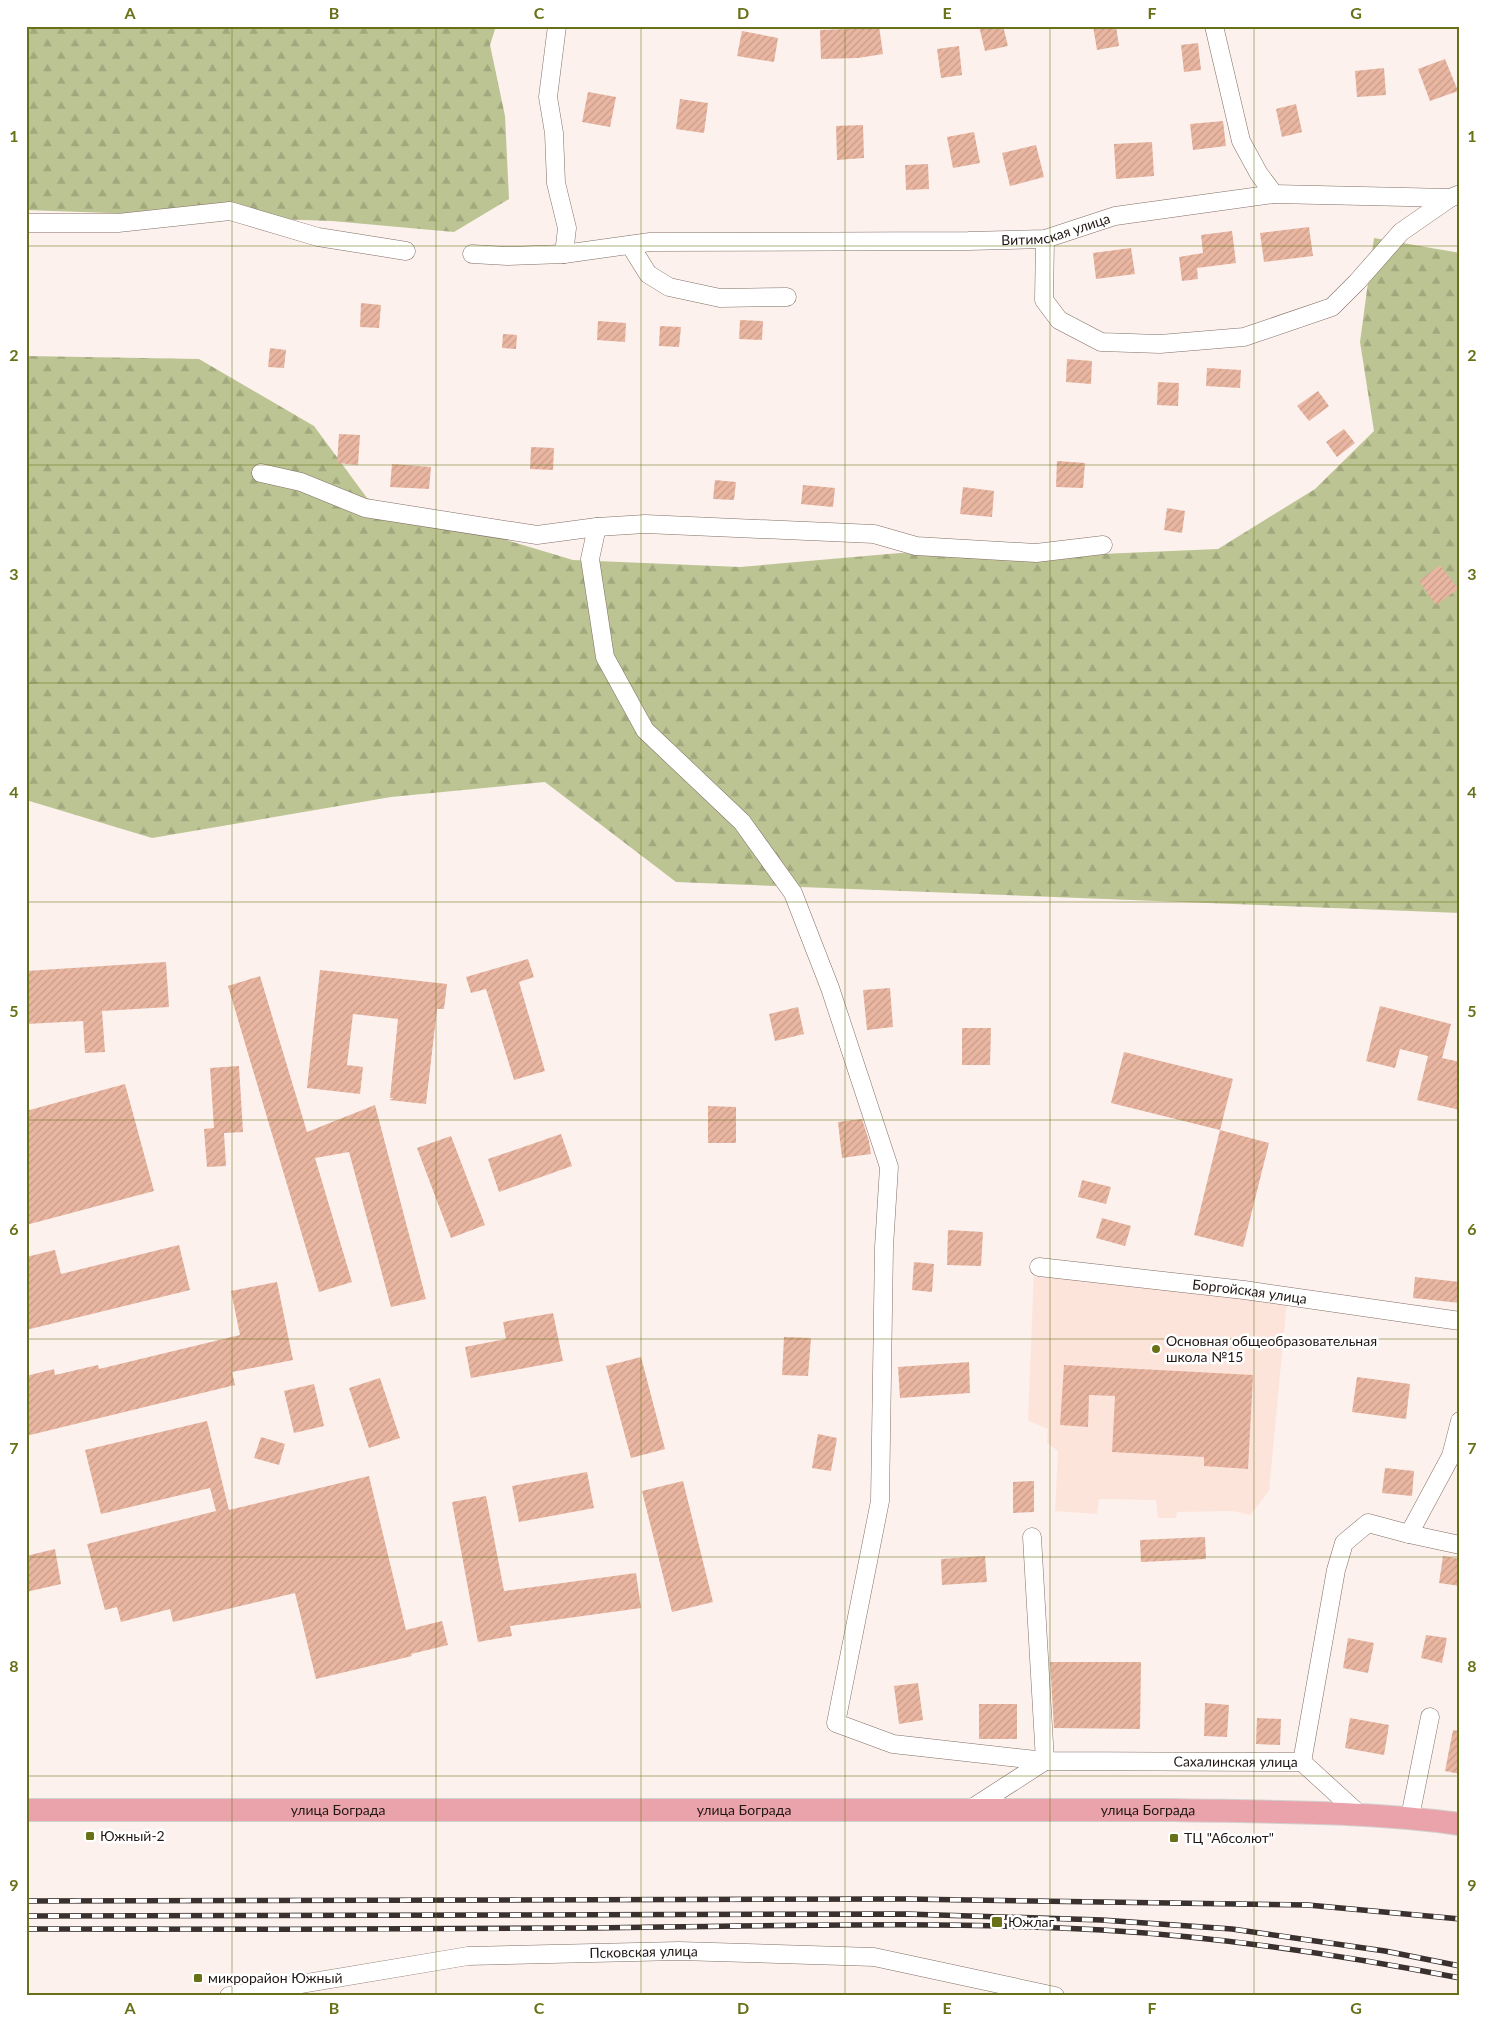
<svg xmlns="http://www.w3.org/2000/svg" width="1486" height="2022" font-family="Lato,sans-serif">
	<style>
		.education { fill: #fde4db }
		.forest { fill: url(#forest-firs) }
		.building { fill: url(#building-hatch) }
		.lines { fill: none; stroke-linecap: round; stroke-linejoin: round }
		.minor-casing { stroke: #836e65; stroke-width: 19 }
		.major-casing { stroke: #d3d1d0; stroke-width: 24 }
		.minor { stroke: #fff; stroke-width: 18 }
		.major { stroke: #eaa3aa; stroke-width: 22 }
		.rail-casing { stroke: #3a312e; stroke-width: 5.5 }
		.rail { stroke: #fff; stroke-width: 4; stroke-dasharray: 11; stroke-linecap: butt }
		.grid { fill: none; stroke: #697118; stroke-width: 1; stroke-opacity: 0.55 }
		.poi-dot { fill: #697118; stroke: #fff; stroke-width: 2 }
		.labels { text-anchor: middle; stroke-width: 5; stroke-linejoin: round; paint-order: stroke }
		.street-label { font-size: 14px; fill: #211815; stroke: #fff }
		.poi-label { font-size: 14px; fill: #211815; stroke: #fff; text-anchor: start }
		.neatline { fill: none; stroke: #697118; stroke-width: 2 }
		.grid-label { font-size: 16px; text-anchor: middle; font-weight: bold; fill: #697118 }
	</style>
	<defs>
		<pattern id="forest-firs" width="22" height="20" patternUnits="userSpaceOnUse" patternTransform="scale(1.25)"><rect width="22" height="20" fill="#bcc493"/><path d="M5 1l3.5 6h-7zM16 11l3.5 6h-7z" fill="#a1a87e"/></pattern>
		<pattern id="building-hatch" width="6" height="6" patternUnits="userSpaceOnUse" patternTransform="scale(1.25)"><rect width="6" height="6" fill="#e9b6a1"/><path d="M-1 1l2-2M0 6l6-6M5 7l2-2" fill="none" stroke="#c89c8a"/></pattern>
	</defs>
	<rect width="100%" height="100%" fill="#fcf1ed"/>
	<path class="education" d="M1034,1269L1287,1301L1269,1491L1250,1515L1233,1511L1177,1512L1176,1518H1158L1156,1500L1099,1499L1097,1514L1055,1511L1058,1451L1047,1443L1048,1429L1028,1421Z"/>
	<path class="forest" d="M26,26H496L490,45L505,116L509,199L454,232L332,221L26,210Z
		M1374,238L1460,253V913L676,882L545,782L391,797L152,838L26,800V356L199,359L314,426L367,498L573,560L740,567L900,553L1031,557L1218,549L1315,489L1374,431L1360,342Z"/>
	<path class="building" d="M848,26H879L883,54L858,58L821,59L820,30L848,29Z
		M979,26H1003L1008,46L985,51Z
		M1093,26H1116L1119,46L1097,50Z
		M742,31L778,38L774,62L737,56Z
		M1198,43L1201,70L1184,72L1181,45Z
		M959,46L962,75L941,78L937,49Z
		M1445,59L1458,91L1430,101L1418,69Z
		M1384,68L1386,95L1357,97L1355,71Z
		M588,92L616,97L610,127L582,122Z
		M680,99L708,103L704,133L676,129Z
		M1296,104L1302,132L1282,137L1276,109Z
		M1223,121L1226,146L1193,150L1190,124Z
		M863,125L864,158L837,160L836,126Z
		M974,132L980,163L953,168L947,137Z
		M1152,142L1154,176L1116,179L1114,144Z
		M1036,145L1044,177L1010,186L1002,153Z
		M928,164L929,189L906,190L905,165Z
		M1309,227L1313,256L1264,262L1260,233Z
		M1232,231L1236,263L1197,268L1198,279L1182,281L1179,257L1203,253L1201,235Z
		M1131,248L1135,274L1096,279L1093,253Z
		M361,303L381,305L379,328L360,327Z
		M740,320L763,321L762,340L739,339Z
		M598,321L626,323L625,342L597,340Z
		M660,326L681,327L679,347L659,346Z
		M503,334L517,335L516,349L502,348Z
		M270,348L286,350L284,368L268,367Z
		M1067,359L1092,361L1091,384L1066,382Z
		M1207,368L1241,370L1240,388L1206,386Z
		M1158,382L1179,383L1178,406L1157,405Z
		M1318,391L1329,406L1309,421L1297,406Z
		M1344,429L1355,443L1337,457L1326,442Z
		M339,434L360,435L358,465L337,463Z
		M531,447L554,448L553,470L530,469Z
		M1057,461L1085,463L1083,488L1056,487Z
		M392,464L431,467L429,489L390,487Z
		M715,480L736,482L734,500L713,499Z
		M803,485L835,488L833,507L801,504Z
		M963,487L994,491L992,517L960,514Z
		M1167,508L1185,511L1182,533L1164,530Z
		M1440,565L1458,589L1436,605L1419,581Z
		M528,959L534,977L519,982L545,1071L514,1080L486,989L471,993L466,977Z
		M166,962L169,1007L102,1011L105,1052L85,1053L83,1021L26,1024V971Z
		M320,970L447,984L444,1009H437L426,1104L389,1100L394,1098H390L398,1019L353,1014L347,1065L363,1067L360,1094L307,1088Z
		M260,976L307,1132L375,1105L426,1299L391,1307L349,1152L315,1158L352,1282L319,1292L228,986Z
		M890,988L893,1027L867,1030L863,990Z
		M1380,1006L1451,1024L1442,1058L1460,1062V1110L1417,1100L1428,1056L1400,1049L1395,1068L1366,1061Z
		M798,1007L804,1034L775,1041L769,1014Z
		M962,1028H991L990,1065H962Z
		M1124,1052L1233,1079L1220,1130L1111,1103Z
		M239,1066L243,1132L224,1133L226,1166L207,1167L204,1129L214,1128L210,1068Z
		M125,1084L154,1191L26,1225V1111Z
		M708,1106L736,1107V1143H708Z
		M862,1119L869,1141L871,1154L842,1158L838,1122Z
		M1220,1130L1269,1143L1243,1247L1194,1235Z
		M561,1134L572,1166L499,1192L488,1159Z
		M451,1136L485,1225L451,1238L417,1148Z
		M1082,1180L1111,1187L1106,1204L1078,1197Z
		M1102,1218L1131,1226L1125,1246L1096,1238Z
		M948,1230L983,1232L981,1266L947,1265Z
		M179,1245L190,1290L26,1330V1257L55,1250L61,1274Z
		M914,1262L934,1264L932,1292L912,1290Z
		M1415,1277L1460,1282V1303L1413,1298Z
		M277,1282L293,1360L232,1372L235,1385L26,1436V1376L54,1369L55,1375L98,1365L99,1369L240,1335L231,1291Z
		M553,1313L563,1361L471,1378L465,1347L506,1339L503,1322Z
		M784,1337L811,1338L808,1376L782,1375Z
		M641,1357L665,1449L631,1458L606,1366Z
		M969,1362L970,1393L900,1398L898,1367Z
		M1064,1365L1253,1375L1248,1469L1204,1466V1457L1112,1452L1115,1396L1089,1395L1088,1427L1060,1425Z
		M1357,1377L1410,1384L1406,1419L1352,1412Z
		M380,1378L400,1438L369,1448L349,1388Z
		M314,1384L324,1426L294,1433L284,1391Z
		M207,1421L229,1510L369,1476L406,1630L442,1621L448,1645L411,1654L412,1656L316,1679L295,1593L173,1622L170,1609L121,1622L117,1607L105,1610L87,1544L216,1511L210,1488L101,1514L85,1450Z
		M818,1434L837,1438L831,1471L812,1468Z
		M261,1437L285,1444L279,1465L254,1458Z
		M1385,1468L1414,1471L1412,1496L1382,1493Z
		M587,1472L594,1508L519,1522L512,1486Z
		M683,1481L713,1602L672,1612L642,1491Z
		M1034,1481V1512L1013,1513V1482Z
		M486,1496L504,1591L636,1573L641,1608L510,1626L512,1636L478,1642L452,1502Z
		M1205,1537L1206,1559L1141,1562L1140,1540Z
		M55,1549L61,1584L26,1592V1556Z
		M985,1556L987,1582L942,1585L941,1559Z
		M1443,1556L1460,1559V1586L1439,1583Z
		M1426,1635L1447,1638L1442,1663L1421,1658Z
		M1348,1638L1374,1643L1368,1673L1343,1668Z
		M1050,1662H1141L1140,1729L1054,1728Z
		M918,1683L923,1720L899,1724L894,1686Z
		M1205,1703L1229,1705L1227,1737L1204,1736Z
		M979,1704H1017V1739H979Z
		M1257,1718L1281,1719L1280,1745L1256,1744Z
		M1350,1718L1389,1725L1384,1755L1345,1748Z
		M1453,1730L1460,1731V1774L1445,1771Z"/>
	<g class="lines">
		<defs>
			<g id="minor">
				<path d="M557,26L548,97L554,133L556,183L567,228L564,254"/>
				<path d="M1214,26L1241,141L1259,174L1274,194"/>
				<path d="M26,223H118L230,211L318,237L406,251"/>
				<path d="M1045,239L1044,300L1059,320L1101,342L1160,344L1244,337L1332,307L1357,282L1401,232L1450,198"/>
				<path d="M630,245L648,274L669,287L720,298L787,297"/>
				<path id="s1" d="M472,254L507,256L564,254L650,242L968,241L1045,239L1115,216L1274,194L1450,198L1460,194"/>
				<path d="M261,473L301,482L365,508L537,535L597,527L645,524L874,534L916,546L1036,553L1103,545"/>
				<path d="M597,527L590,559L605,657L645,730L742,822L793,893L830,988L889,1167L884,1247L880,1501L836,1723L893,1744L1045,1761L969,1810"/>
				<path id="s2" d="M1039,1267L1244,1290L1460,1321"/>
				<path d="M1409,1534L1451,1456L1460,1421"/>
				<path id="s3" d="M1032,1537L1045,1761L1302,1762L1336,1570L1344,1543L1368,1523L1409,1534L1460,1545"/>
				<path d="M1302,1762L1359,1814"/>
				<path d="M1410,1817L1430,1717"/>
				<path id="s4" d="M229,1996L468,1956L679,1951L874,1957L1055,1996"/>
			</g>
			<g id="major">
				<path id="s5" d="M26,1810H1173C1269,1812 1365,1811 1460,1824"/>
			</g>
		</defs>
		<use href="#minor" class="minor-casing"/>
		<use href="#major" class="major-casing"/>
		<use href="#minor" class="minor"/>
		<use href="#major" class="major"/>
		<defs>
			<path id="rail" d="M26,1901L905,1899L1308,1905L1460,1919
				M26,1916L906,1914L1102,1920L1232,1929L1385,1951L1460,1966
				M26,1929C207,1929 387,1930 568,1928C746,1927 924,1920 1102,1930C1222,1937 1342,1955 1460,1978"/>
		</defs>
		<use href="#rail" class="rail-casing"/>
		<use href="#rail" class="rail"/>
	</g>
	<path class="grid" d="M232,26V1996M436,26V1996M641,26V1996M845,26V1996M1050,26V1996M1254,26V1996M26,246H1460M26,465H1460M26,683H1460M26,902H1460M26,1120H1460M26,1339H1460M26,1557H1460M26,1776H1460"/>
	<g class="poi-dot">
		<circle cx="1156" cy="1349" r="5"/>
		<rect x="85" y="1831" width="10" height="10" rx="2.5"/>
		<rect x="1169" y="1833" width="10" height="10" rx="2.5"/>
		<rect x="991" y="1916" width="12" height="12" rx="2.5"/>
		<rect x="193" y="1973" width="10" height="10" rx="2.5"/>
	</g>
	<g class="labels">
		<g class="street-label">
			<text dy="5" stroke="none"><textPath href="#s1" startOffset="586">Витимская улица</textPath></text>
			<text dy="5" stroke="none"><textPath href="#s2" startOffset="212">Боргойская улица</textPath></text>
			<text dy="5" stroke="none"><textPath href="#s3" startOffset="415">Сахалинская улица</textPath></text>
			<text dy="5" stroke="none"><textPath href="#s5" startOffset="312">улица Бограда</textPath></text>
			<text dy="5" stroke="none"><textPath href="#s5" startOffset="718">улица Бограда</textPath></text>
			<text dy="5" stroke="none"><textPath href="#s5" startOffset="1122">улица Бограда</textPath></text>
			<text dy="5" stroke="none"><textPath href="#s4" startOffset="418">Псковская улица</textPath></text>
		</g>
		<g class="poi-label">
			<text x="1166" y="1346">Основная общеобразовательная<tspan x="1166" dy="16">школа №15</tspan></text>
			<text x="100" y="1841">Южный-2</text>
			<text x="1184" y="1843">ТЦ "Абсолют"</text>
			<text x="1008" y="1927">Южлаг</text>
			<text x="208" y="1983">микрорайон Южный</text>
		</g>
	</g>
	<rect width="1486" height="2022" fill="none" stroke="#ffffff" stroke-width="55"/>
	<rect x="28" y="28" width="1430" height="1966" class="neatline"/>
	<g class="grid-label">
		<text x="130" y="19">A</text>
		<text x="334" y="19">B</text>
		<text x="539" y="19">C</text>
		<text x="743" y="19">D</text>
		<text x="947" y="19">E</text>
		<text x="1152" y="19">F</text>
		<text x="1356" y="19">G</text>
		<text x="14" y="142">1</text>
		<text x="1472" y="142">1</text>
		<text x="14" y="361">2</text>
		<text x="1472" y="361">2</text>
		<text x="14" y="580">3</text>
		<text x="1472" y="580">3</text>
		<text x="14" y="798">4</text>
		<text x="1472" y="798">4</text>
		<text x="14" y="1017">5</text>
		<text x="1472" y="1017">5</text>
		<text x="14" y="1235">6</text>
		<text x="1472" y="1235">6</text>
		<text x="14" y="1454">7</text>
		<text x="1472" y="1454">7</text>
		<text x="14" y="1672">8</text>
		<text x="1472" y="1672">8</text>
		<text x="14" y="1891">9</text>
		<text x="1472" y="1891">9</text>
		<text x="130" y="2014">A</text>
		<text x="334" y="2014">B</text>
		<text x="539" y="2014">C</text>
		<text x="743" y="2014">D</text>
		<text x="947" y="2014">E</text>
		<text x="1152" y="2014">F</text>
		<text x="1356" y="2014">G</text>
	</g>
</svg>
